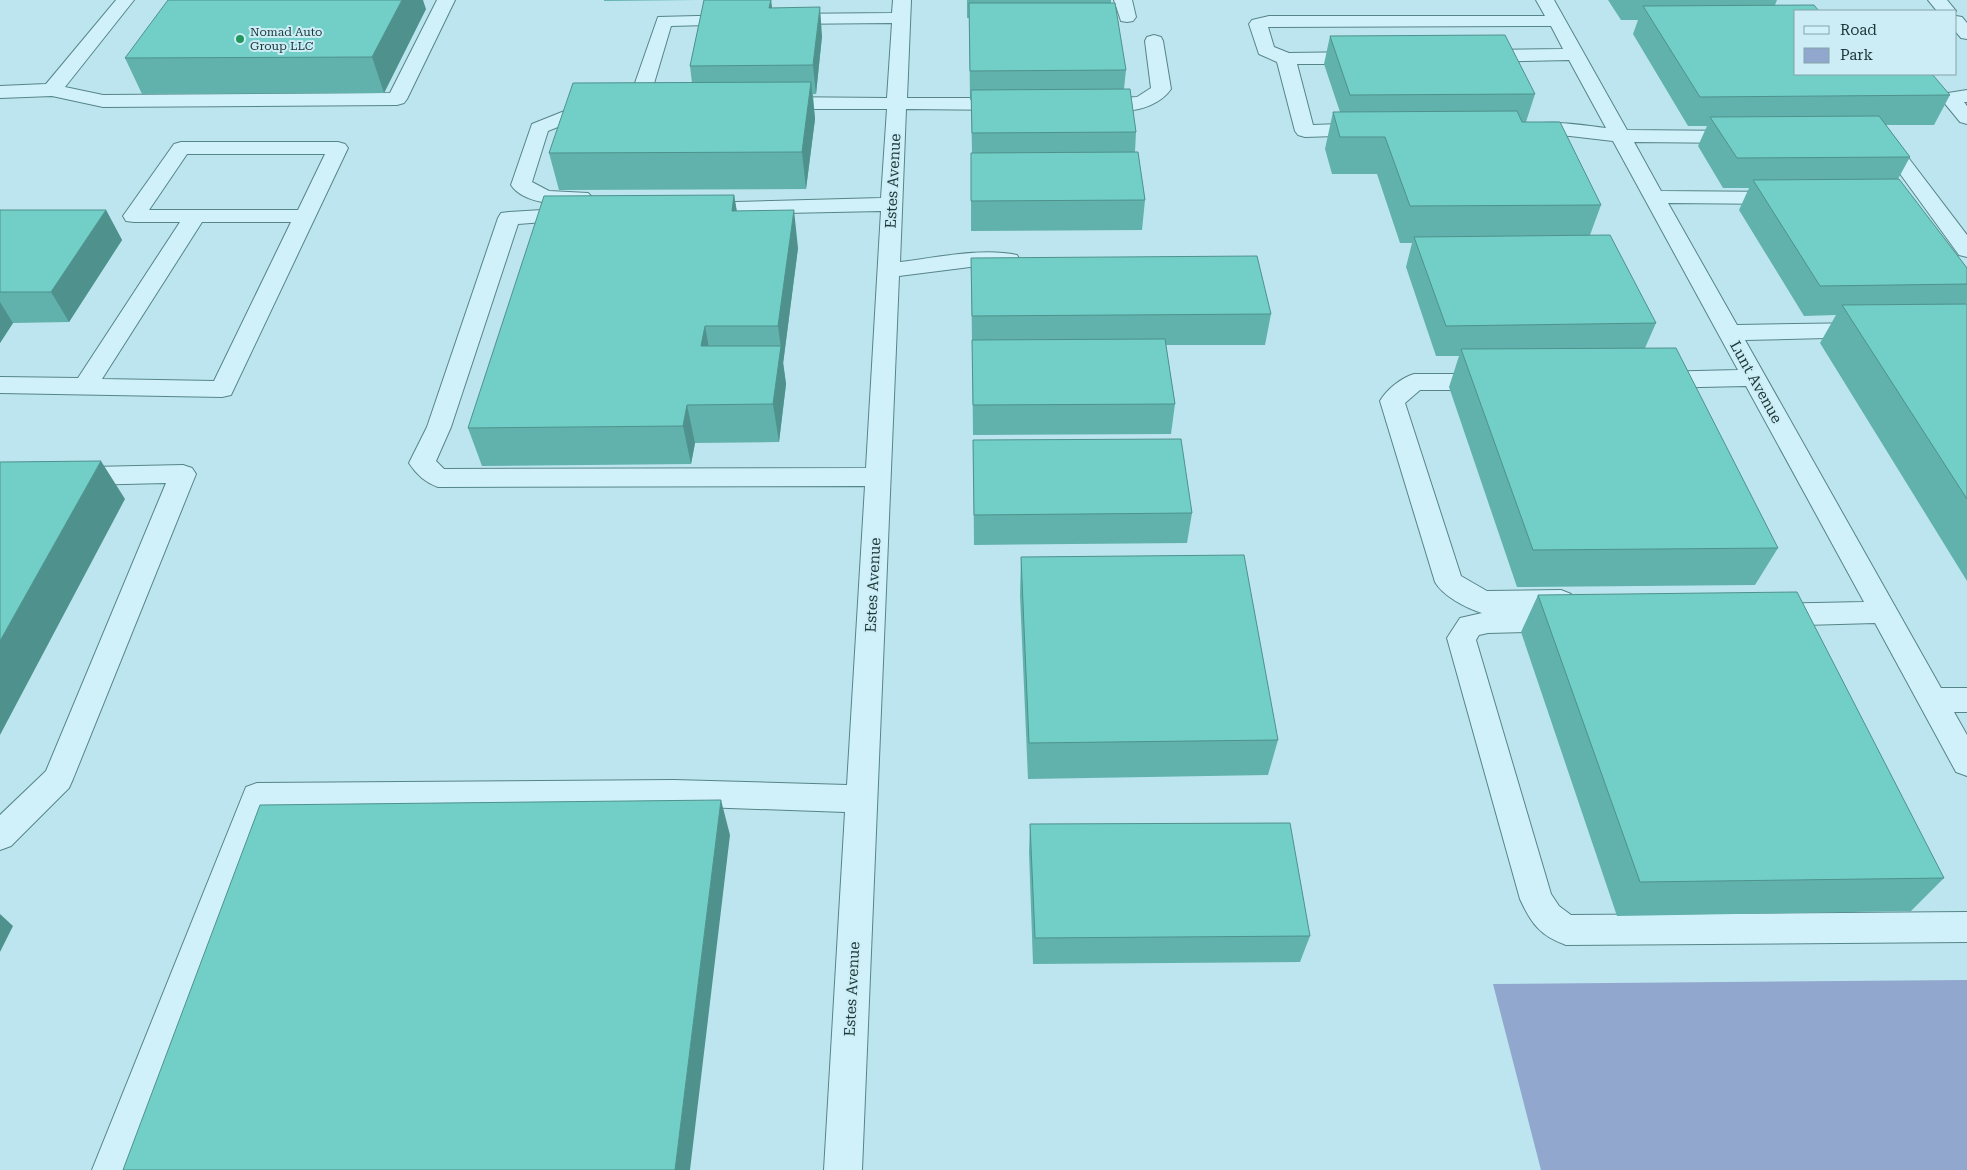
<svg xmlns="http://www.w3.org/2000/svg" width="1967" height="1170" font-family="'Roboto Serif',serif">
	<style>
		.green { fill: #91a7cd }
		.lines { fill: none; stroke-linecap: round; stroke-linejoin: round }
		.minor-casing { stroke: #558587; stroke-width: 2 }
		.minor { fill: #d0f1fa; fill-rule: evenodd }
		.wall { fill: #61b2ac }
		.shaded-wall { fill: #4f918c }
		.building { fill: #71cfc8; stroke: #4f918c }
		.poi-dot { fill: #23985e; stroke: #ccedf6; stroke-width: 2 }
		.labels { text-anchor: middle; stroke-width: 4; stroke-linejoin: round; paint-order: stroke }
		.far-poi-label { font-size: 12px; fill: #1b3636; stroke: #ccedf6; text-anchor: start }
		.street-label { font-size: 15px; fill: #1b3636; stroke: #ccedf6 }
	</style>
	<rect width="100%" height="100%" fill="#bde5ef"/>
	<path class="green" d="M1967,980V1170H1541L1493,984Z"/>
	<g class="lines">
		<defs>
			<path id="minor" d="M116,0H134L65,87L103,95L390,93L437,0H455L407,99L404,103L397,105L103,107L52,96L0,98V86L46,84Z
				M893,0H911L907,98H1008L1015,100L1018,104L1015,108L1008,110L906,109L900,262C935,258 982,247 1017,255L1020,260L1017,265L1009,267H970L899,276L862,1170H824L845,812L674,806L267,809L130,1170H92L246,787L257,783L674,780L847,785L865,486L438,487C426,483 416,474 409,463L427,427L498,218L501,213L509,212L575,208L583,209L586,214L583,219L518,224L451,427L436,461L444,469L866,468L881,211L698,215L690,214L687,209L690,204L698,203L881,198L887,109H776L769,107L766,103L769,99L776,97L887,98L892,23L782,24L776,23L773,19L776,15L782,14L892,13Z
				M1114,0H1132L1136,17L1133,21L1127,22L1121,21Z
				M1536,0H1554L1627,130L1739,131L1746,133L1749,137L1746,141L1739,143L1634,142L1661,191L1782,192L1789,194L1793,198L1789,202L1782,204L1668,203L1737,325L1865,323L1873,325L1877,330L1873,335L1865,337L1745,340L1941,688H1967V712H1954L1967,735V776L1956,772L1875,623L1772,626L1762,623L1758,615L1762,607L1772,604L1864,602L1746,386L1656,388L1647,386L1644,380L1647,374L1656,372L1738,370L1613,141L1570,136L1521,134L1518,130L1521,126C1548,119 1579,125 1606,128L1569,60L1477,62L1470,60L1468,56L1470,52L1477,50L1563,49L1551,26L1268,27L1274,47L1289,53L1362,52L1369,54L1371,58L1369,62L1362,64H1297L1313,125L1367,123L1374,125L1377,129L1374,133L1367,135L1305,137L1298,135L1295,131L1277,62L1259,54L1249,24L1252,20L1269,16H1545Z
				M1928,0H1947L1956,11H1937Z
				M737,15L743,16L746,20L743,24L671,26L650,97L662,99L665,103L662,107L655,109L631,107L628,103L658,17Z
				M1956,16L1962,17L1967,23V39L1961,38L1956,32Z
				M1154,35L1161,37L1163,41L1171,89C1154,113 1115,115 1089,108L1086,104L1089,100L1137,97L1151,88L1145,41L1147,37Z
				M1967,90V102H1964L1967,106V124L1960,122L1942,100L1948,93Z
				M567,110L605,112L608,116L605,120L570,122L548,131L532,182L549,191L588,193L592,197L588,201C567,207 524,205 511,185L532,124Z
				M1875,140L1882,142L1907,156L1967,235V257L1959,255L1893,164L1868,150L1865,146L1868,142Z
				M181,142H338L345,144L348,148L231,395L222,397L0,393V377L78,378L180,222H134L126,221L123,216L174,144ZM187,154H325L298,210H149ZM202,222H291L214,381L102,379Z
				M1414,374H1488L1497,376L1500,382L1497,388L1488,390H1420L1405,403L1461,576L1487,591L1561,590L1571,594L1575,601L1571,608L1566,610L1574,612L1578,620L1574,628L1564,631L1488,633L1479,635L1476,640L1551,894L1559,906L1571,915L1967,912V942L1566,945C1540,936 1531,923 1520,899L1447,638L1460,618L1482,613C1466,608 1443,596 1435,582L1380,401C1387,389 1401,378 1414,374Z
				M183,465L192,468L196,474L73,779L69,788L11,846L0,850V815L46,771L166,483L0,487V469Z"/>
		</defs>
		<use href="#minor" class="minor-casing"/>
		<use href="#minor" class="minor"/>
	</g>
	<path class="wall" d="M604,0H697L604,1Z
		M704,0H771L772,8L822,36L816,94H813L815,119L806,189L559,190L549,153L692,83L690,66Z
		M967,0H1111V3L1126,70L1124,89L1136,132L1135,152L1145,200L1142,230L971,231V153H972L971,100H970L969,18H967Z
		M1608,0H1777L1775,5L1796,74L1950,95L1934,125H1886L1910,157L1898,179L1967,268V303L1966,304H1967V581L1820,343L1836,315L1804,316L1739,210L1749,188H1723L1698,146L1707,126H1688L1633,34L1638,20H1621Z
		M426,9L384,93L142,94L125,58Z
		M1330,36L1535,94L1526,122L1601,205L1590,235L1656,323L1645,348L1778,548L1755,585L1517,587L1449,387L1459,356H1436L1406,267L1412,243H1400L1377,174H1332L1325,149L1333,112H1340L1324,64Z
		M734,195L737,211L798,248L783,364L786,384L779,442L695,443L691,464L482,466L468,428Z
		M0,210H106L122,240L69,322L13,323L0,343Z
		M971,258L1271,314L1265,345H1166L1175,404L1171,434L973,435Z
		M973,440L1192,513L1187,543L974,545Z
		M1021,557L1278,740L1268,775L1028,779L1020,595Z
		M1538,595L1944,878L1911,911L1617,916L1521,632Z
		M1030,824L1310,936L1300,962L1033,964L1029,852Z"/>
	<path class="shaded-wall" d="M402,0H423L426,9L384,93L372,57Z
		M771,0L774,26L769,8Z
		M820,7L822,36L816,94L813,65Z
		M811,82L815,119L806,189L802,152Z
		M734,195L740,233L732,211Z
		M106,210L122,240L69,322L51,292Z
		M794,210L798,248L783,364L778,326Z
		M0,302L13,323L0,343Z
		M705,326L712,364L701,346Z
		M781,346L786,384L779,442L773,404Z
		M687,405L695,443L691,464L683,426Z
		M101,461L125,499L0,735V641Z
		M721,800L730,835L690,1170H675Z
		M0,914L13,926L0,952Z"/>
	<path class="building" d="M168,0H402L372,57L125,58Z
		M704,0H771L769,8L820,7L813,65L690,66Z
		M969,3H1115L1126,70L970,71Z
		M1814,5L1819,11H1796V74H1932L1950,95L1700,97L1643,6Z
		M1505,35L1535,94L1350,95L1330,36Z
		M811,82L802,152L549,153L573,83Z
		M1130,89L1136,132L972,133L971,90Z
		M1517,111L1522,122H1560L1601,205L1410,206L1385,137H1340L1333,112Z
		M1879,116L1910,157L1737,158L1710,117Z
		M1138,152L1145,200L971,201V153Z
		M1899,179L1967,268V284L1820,286L1753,180Z
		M734,195L732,211L794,210L778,326H705L701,346H781L773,404L687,405L683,426L468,428L544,196Z
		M0,210H106L51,292H0Z
		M1610,235L1656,323L1446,326L1414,237Z
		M1257,256L1271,314L972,316L971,258Z
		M1967,304V499L1842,305Z
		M1165,339L1175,404L973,405L972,340Z
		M1676,348L1778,548L1533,550L1461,349Z
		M1181,439L1192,513L974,515L973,440Z
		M101,461L0,641V462Z
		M1244,555L1278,740L1029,743L1021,557Z
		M1797,592L1944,878L1640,882L1538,595Z
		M721,800L675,1170H123L260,805Z
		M1290,823L1310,936L1035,938L1030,824Z"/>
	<circle class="poi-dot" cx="240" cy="39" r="5"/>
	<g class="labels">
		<g class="far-poi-label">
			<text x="250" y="36">Nomad Auto<tspan x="250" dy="14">Group LLC</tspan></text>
		</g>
		<g class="street-label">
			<text transform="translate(893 181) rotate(-87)" y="5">Estes Avenue</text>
			<text transform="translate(1756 382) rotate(61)" y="5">Lunt Avenue</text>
			<text transform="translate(873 585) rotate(-87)" y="5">Estes Avenue</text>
			<text transform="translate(852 989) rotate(-87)" y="5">Estes Avenue</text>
		</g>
	</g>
	<rect x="1794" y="10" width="162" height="65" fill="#ccedf6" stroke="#85a4a9"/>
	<rect x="1804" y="26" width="25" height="8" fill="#d0f1fa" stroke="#85a4a9"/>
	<text x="1840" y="35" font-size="15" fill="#1b3636">Road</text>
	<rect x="1804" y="48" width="25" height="15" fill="#91a7cd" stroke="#85a4a9"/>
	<text x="1840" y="60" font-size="15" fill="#1b3636">Park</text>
</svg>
